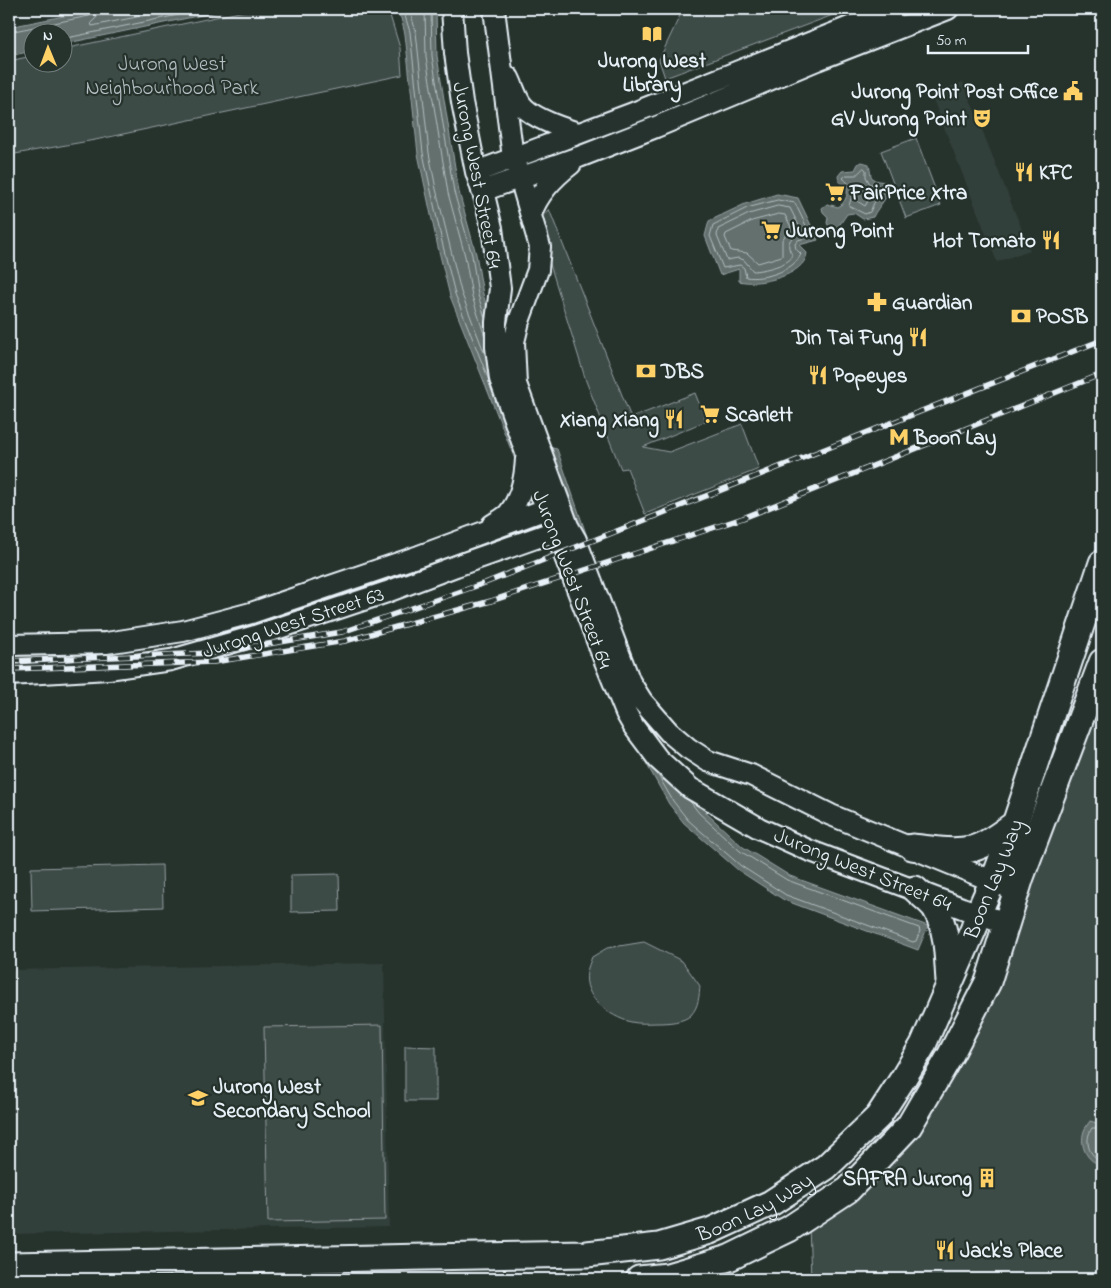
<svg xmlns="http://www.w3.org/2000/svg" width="1111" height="1288" font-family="'Indie Flower',sans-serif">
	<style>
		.built { fill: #333f3a }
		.green { fill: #3e4b47; stroke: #939ea0 }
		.water { fill: #636f6d; stroke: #98a3a5 }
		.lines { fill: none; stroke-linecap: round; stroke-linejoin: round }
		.shore { stroke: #b3bdc0; stroke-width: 1 }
		.minor-casing { stroke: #e8f1f8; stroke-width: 24 }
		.major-casing { stroke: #e8f1f8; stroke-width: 29 }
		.minor { stroke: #26332d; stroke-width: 20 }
		.major { stroke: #26332d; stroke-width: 25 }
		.rail-casing { stroke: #e8f1f8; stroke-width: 5.5 }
		.rail { stroke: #26332d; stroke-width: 4; stroke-dasharray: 11; stroke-linecap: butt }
		.labels { text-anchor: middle; stroke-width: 4.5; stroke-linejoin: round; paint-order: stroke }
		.poi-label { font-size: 21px; font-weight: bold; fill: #e8f1f8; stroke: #26332d; text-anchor: start }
		.park-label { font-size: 21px; fill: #b5bfc3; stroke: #26332d }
		.street-label { font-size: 21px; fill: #e8f1f8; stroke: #26332d }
	</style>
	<rect width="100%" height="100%" fill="#26332d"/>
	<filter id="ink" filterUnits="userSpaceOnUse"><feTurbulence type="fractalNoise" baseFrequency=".02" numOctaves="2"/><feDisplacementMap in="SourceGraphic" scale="10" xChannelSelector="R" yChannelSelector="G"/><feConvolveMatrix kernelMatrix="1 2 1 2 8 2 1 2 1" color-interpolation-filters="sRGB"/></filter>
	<g filter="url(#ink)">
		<path class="built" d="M963,82L1030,250L997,262L931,94Z
			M384,963L389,1227L9,1234V970Z"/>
		<path class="green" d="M254,9H388L400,48L402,75L95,140L9,155V61L32,56V62H62L63,49Z
			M683,9H849L665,78L659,60Z
			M916,138L941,205L906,218L881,151Z
			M549,209L631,418L695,393L706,421L643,447L669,452L742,424L759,469L645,514L627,468L621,469L586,381L537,222Z
			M1102,677V1279H811L809,1225L855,1195L993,987L1032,883Z
			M162,865L163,907L32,911L31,868Z
			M339,874L340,911L291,912V875Z
			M644,942L682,961L700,986C699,996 699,1006 691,1015C684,1022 668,1023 658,1023C650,1023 639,1024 631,1022C610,1017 582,997 587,972C588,967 590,962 592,957L607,948Z
			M382,1025L385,1220L268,1222L264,1027Z
			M405,1046L436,1047V1101H405Z"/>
		<path class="water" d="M99,9H231L63,44L62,32H32V51L9,56V27Z
			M394,9H436L437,56L459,192L476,254L483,294L493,328L543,446L557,449L659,747L680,781L703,810L743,847L790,876L928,926L918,950L784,900L738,870L684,823L669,804L641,754L624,708L576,593L514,457L450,296L437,243L418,154L405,34L401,18Z
			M862,162L869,164L871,176L874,180L889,183C893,193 878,206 873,217L863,219L854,213L847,214L836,230L831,231L827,223L828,217L823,212L822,208L827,204L838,207C845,203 848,196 847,188L839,182L838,176L842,171L855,170L858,164Z
			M777,194L798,198L818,240L799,245L807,253C805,276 758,286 739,281V269L720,275L705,236L709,221L745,204Z
			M1090,1121L1100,1124L1102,1123V1165C1087,1162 1079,1146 1084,1131C1085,1127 1089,1123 1090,1121Z"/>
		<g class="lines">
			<path class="shore" d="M100,9L98,16L91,23L92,26L176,9
				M400,9L405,16L410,32L423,153L442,242L455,294L490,383
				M408,9L411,15L416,32L429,153L436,189L461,292L486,357
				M425,9L426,57L448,193L465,256L472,296L485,337
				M431,9L432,56L454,192L472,255L478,295L485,318
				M9,32L89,16L93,13V9
				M62,39L207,9
				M864,168L866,170V177L870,184L883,187L885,189L874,203L870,212L865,214L849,206C853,190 856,191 843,178L846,175H856Z
				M861,182L873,193L865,206L857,201L858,184Z
				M778,200L795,203L810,234L809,237L798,240L795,244L796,249L801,254C794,271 763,280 746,277L744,268L740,265L723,268L710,236L713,225L747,208Z
				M778,206L790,208L801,230L800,233C792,236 786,242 790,251C790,252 792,253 792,255C793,264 761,271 753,271L744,260L738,258L727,260L717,236L718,229L749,214Z
				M779,214L785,215L791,227L782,240V256L758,263L747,253L731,251L725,237L726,234L752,221Z
				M658,775L673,801L688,820L741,866L786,895L913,942L916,941L920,931L919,928L787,880L740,851L699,813L689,800
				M1102,1128H1092C1084,1140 1088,1157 1102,1160"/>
			<defs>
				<path id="minor" d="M452,9L455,53L462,102L476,172L485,199L492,228L500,288L496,322V347L500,379L537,484L604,659L626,713L634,727L658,759L690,788L759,828L808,850L962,908L1006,923
					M494,9L512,150L540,247L538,270L519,321L514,342L516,384L568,526L576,540L630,682L642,701L669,732L688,748L708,761L751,775L831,815L1007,887
					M509,78C513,86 516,97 521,104C530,117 562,128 578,133
					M476,172L633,113L895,9
					M482,191L579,157L656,127L817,60L948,9
					M531,214C538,194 554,177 571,164
					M492,525C498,521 505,518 509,513C521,498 525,477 526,459
					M9,645L106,643L183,631L251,613L419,556L560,504
					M9,675L108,669L171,660L255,636L387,592L456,566L567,527"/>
				<g id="major">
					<path d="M912,847C931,849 952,853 971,849C987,846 1002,832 1015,824"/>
					<path d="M915,889C921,895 930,901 935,908C948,930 947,956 949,981"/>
					<path id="s1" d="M9,1265L587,1254L659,1246L710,1231L771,1203L826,1167L878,1117L904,1077L923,1045L974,928L978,914L998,869L1015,824L1102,563"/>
					<path d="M639,1279L668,1276L729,1258L789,1229L848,1190L909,1126L951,1054L988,982L1021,877L1102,662"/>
				</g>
			</defs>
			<use href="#minor" class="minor-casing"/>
			<use href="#major" class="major-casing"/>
			<use href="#minor" class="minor"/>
			<use href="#major" class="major"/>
			<defs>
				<path id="rail" d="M9,661L212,653L342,632L485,583L1102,340
					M9,669L214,662L345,641L491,601L743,518L1102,374"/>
			</defs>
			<use href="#rail" class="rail-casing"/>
			<use href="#rail" class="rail"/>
		</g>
	</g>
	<defs>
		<symbol id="library-bare" viewBox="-9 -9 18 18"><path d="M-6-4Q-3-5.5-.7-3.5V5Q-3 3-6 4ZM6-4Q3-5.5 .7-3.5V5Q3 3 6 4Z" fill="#ffd166" stroke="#26332d" stroke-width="2.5" paint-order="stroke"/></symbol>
		<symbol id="civic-bare" viewBox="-9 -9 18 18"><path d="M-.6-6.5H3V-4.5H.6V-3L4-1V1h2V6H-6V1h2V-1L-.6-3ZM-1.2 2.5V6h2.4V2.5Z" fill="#ffd166" stroke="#26332d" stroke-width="2.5" paint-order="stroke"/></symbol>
		<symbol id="theatre-bare" viewBox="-9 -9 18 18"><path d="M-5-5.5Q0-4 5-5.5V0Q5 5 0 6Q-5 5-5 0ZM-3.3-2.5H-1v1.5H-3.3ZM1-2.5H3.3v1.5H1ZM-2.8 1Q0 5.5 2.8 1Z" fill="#ffd166" stroke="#26332d" stroke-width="2.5" paint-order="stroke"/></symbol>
		<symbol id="restaurant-bare" viewBox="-9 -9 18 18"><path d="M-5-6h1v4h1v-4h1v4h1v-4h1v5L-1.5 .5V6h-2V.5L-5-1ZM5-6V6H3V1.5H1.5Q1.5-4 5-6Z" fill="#ffd166" stroke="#26332d" stroke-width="2.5" paint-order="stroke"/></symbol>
		<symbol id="supermarket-bare" viewBox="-9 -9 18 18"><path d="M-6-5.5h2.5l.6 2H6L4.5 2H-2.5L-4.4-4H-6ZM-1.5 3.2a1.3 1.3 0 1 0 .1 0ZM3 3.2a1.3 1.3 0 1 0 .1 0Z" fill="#ffd166" stroke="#26332d" stroke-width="2.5" paint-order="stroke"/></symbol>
		<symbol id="pharmacy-bare" viewBox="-9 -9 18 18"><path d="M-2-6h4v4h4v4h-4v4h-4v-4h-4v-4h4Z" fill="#ffd166" stroke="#26332d" stroke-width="2.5" paint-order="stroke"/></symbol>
		<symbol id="bank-bare" viewBox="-9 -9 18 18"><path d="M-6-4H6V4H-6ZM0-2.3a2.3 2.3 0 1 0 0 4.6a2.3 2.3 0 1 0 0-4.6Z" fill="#ffd166" stroke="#26332d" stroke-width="2.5" paint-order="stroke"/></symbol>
		<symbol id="metro-bare" viewBox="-9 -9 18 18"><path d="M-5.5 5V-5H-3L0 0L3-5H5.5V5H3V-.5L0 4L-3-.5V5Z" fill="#ffd166" stroke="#26332d" stroke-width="2.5" paint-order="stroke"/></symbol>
		<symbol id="school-bare" viewBox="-9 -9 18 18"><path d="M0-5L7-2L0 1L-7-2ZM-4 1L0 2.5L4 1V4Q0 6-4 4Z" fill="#ffd166" stroke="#26332d" stroke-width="2.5" paint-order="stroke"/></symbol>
		<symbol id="building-bare" viewBox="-9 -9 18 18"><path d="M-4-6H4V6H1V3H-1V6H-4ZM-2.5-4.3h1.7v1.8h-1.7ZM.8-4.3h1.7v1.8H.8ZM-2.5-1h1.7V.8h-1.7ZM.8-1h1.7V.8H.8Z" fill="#ffd166" stroke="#26332d" stroke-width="2.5" paint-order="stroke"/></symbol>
	</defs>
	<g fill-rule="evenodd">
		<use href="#library-bare" x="638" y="20" width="28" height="28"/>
		<use href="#civic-bare" x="1059" y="77" width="28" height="28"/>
		<use href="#theatre-bare" x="968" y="104" width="28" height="28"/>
		<use href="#restaurant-bare" x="1010" y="158" width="28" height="28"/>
		<use href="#supermarket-bare" x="821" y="178" width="28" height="28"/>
		<use href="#supermarket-bare" x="757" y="216" width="28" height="28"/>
		<use href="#restaurant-bare" x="1037" y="226" width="28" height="28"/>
		<use href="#pharmacy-bare" x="863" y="288" width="28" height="28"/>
		<use href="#bank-bare" x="1007" y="302" width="28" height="28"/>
		<use href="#restaurant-bare" x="904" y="323" width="28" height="28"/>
		<use href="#bank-bare" x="632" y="357" width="28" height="28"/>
		<use href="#restaurant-bare" x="804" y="361" width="28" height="28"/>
		<use href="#supermarket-bare" x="696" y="400" width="28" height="28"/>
		<use href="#restaurant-bare" x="660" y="405" width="28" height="28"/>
		<use href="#metro-bare" x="885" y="423" width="28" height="28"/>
		<use href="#school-bare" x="184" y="1084" width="28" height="28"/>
		<use href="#building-bare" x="973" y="1164" width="28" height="28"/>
		<use href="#restaurant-bare" x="931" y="1236" width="28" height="28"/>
	</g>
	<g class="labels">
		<g class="poi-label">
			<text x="652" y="67" text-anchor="middle">Jurong West<tspan x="652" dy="24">Library</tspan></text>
			<text x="1058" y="98" text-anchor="end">Jurong Point Post Office</text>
			<text x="967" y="125" text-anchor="end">GV Jurong Point</text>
			<text x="1039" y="179">KFC</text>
			<text x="850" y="199">FairPrice Xtra</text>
			<text x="786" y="237">Jurong Point</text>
			<text x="1036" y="247" text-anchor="end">Hot Tomato</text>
			<text x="892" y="309">Guardian</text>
			<text x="1036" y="323">POSB</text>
			<text x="903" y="344" text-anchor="end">Din Tai Fung</text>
			<text x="661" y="378">DBS</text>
			<text x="833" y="382">Popeyes</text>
			<text x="725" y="421">Scarlett</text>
			<text x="659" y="426" text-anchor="end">Xiang Xiang</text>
			<text x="914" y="444">Boon Lay</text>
			<text x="213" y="1093">Jurong West<tspan x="213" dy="24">Secondary School</tspan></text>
			<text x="972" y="1185" text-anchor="end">SAFRA Jurong</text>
			<text x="960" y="1257">Jack's Place</text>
		</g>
		<g class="park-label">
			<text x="172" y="70">Jurong West<tspan x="172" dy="24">Neighbourhood Park</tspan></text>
		</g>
		<g class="street-label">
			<text transform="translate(478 175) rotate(79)" y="7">Jurong West Street 64</text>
			<text transform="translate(573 579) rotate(69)" y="7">Jurong West Street 64</text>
			<text transform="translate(293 622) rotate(-18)" y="7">Jurong West Street 63</text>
			<text transform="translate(863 869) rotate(22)" y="7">Jurong West Street 64</text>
			<text dy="7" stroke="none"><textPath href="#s1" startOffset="1174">Boon Lay Way</textPath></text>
			<text dy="7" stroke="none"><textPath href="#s1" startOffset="754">Boon Lay Way</textPath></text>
		</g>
	</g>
	<rect width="1111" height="1288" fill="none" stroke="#26332d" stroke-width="30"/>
	<rect x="15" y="15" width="1081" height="1258" fill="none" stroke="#e8f1f8" stroke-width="2" filter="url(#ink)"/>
	<g transform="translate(48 48) rotate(359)"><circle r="24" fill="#26332d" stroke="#747f7e"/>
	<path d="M0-4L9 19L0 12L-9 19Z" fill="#ffd166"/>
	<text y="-8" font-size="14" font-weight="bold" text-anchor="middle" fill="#e8f1f8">N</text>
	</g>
	<path d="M928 45v8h100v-8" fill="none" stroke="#e8f1f8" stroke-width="2.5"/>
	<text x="936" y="45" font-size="15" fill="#e8f1f8" stroke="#26332d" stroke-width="4" paint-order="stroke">50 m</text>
</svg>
